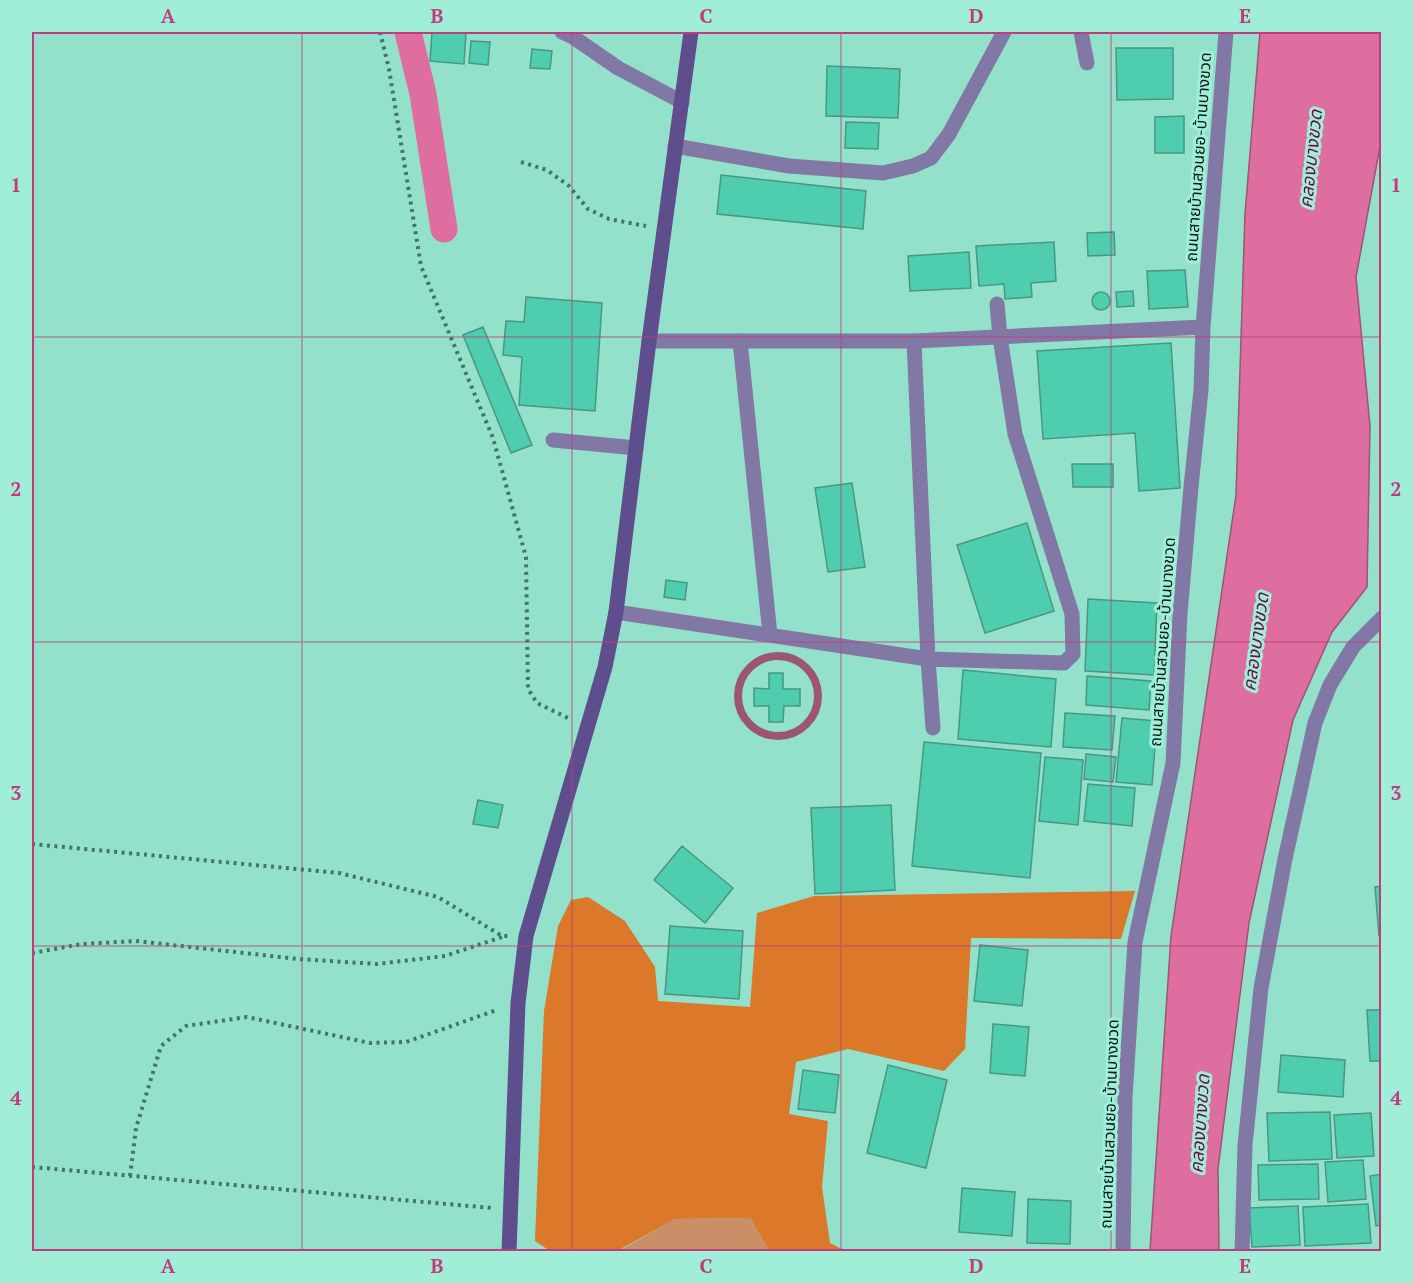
<svg xmlns="http://www.w3.org/2000/svg" width="1413" height="1283" font-family="'PT Serif','Noto Sans Thai',serif">
	<style>
		.green { fill: #ca8f67 }
		.forest { fill: #db782a }
		.water { fill: #df6ea0; stroke: #9c5575; stroke-width: 1.5 }
		.lines { fill: none; stroke-linecap: round; stroke-linejoin: round }
		.stream { stroke: #9c5575; stroke-width: 8 }
		.canal { stroke: #df6ea0; stroke-width: 27 }
		.building { fill: #4fcdaf; stroke: #4a9783; stroke-width: 1.5 }
		.path { stroke: #437567; stroke-width: 4; stroke-dasharray: 3 4.5; stroke-linecap: butt }
		.lane { stroke: #8278a5; stroke-width: 15 }
		.street { stroke: #8278a5; stroke-width: 15 }
		.secondary { stroke: #5e4e8e; stroke-width: 15 }
		.grid { fill: none; stroke: #c13b7e; stroke-width: 1.5; stroke-opacity: 0.55 }
		.labels { text-anchor: middle; stroke-width: 6; stroke-linejoin: round; paint-order: stroke }
		.street-label { font-size: 16px; fill: #001a12; stroke: #a0eed8 }
		.water-label { font-size: 18px; font-style: italic; fill: #720744; stroke: #a0eed8 }
		.neatline { fill: none; stroke: #c13b7e; stroke-width: 2 }
		.grid-label { font-size: 20px; text-anchor: middle; font-weight: bold; fill: #c13b7e }
	</style>
	<rect width="100%" height="100%" fill="#93e1cb"/>
	<path class="green" d="M750,1218L768,1248V1252H617L675,1219Z"/>
	<path class="forest" d="M1135,891L1121,939L971,938L965,1049L944,1071L848,1049L796,1062L789,1114L828,1121L822,1187L830,1243L846,1251H768V1248L750,1218L675,1219L617,1251H550L535,1241L544,1011L558,926L571,900L588,897L625,921L655,967L658,1001L750,1007L757,913L814,896Z"/>
	<path class="water" d="M1260,32H1381V141L1356,277L1370,426L1367,587L1332,632L1293,720L1249,923L1218,1169L1219,1251H1150L1171,936L1236,495L1245,214Z"/>
	<g class="lines">
		<path class="stream" d="M738 696a40 40 0 1 1 80 0a40 40 0 1 1-80 0Z"/>
		<path class="canal" d="M408,32L423,94L444,229"/>
	</g>
	<path class="building" d="M432,32H466L464,64L430,61Z
		M471,41L490,42L488,65L469,63Z
		M1116,48H1173V99L1117,100Z
		M532,49L552,51L550,69L530,68Z
		M827,66L900,69L898,118L826,116Z
		M1184,116V153H1155V117Z
		M846,122L879,123L878,149L845,148Z
		M721,175L866,191L863,229L717,214Z
		M1114,232L1115,255L1088,256L1087,233Z
		M1054,242L1056,281L1031,283L1032,297L1005,299L1004,284L979,286L976,246Z
		M969,252L971,288L910,291L908,256Z
		M1185,270L1188,307L1149,309L1147,271Z
		M1133,291L1134,306L1117,307L1116,292Z
		M1092 301a9 9 0 1 1 18 0a9 9 0 1 1-18 0Z
		M526,297L602,303L595,411L519,405L522,357L503,355L506,321L524,322Z
		M483,327L532,445L511,453L463,335Z
		M1171,343L1180,488L1139,491L1135,433L1043,439L1037,351Z
		M1072,464H1113V487H1073Z
		M852,483L865,567L828,572L815,488Z
		M1027,523L1054,611L985,633L957,545Z
		M666,580L687,583L685,600L664,597Z
		M1088,599L1157,603L1154,675L1085,671Z
		M963,670L1056,679L1051,747L958,739Z
		M769,673H783V689H800V706H784L783,722H769V706H754V688L769,689Z
		M1087,676L1151,681L1149,710L1086,705Z
		M1065,713L1115,716L1112,750L1063,747Z
		M1122,718L1157,721L1152,785L1116,782Z
		M924,742L1041,753L1030,878L912,866Z
		M1086,754L1116,757L1113,782L1084,779Z
		M1045,757L1083,760L1078,825L1039,821Z
		M1088,784L1135,788L1132,826L1084,821Z
		M478,800L503,805L498,828L473,824Z
		M891,805L895,890L815,894L811,808Z
		M682,846L733,888L705,923L654,880Z
		M1382,886V936H1379L1375,887Z
		M670,926L743,931L739,999L665,994Z
		M980,945L1028,950L1022,1006L974,1001Z
		M1367,1010H1382V1061H1370Z
		M993,1024L1029,1027L1025,1076L990,1073Z
		M1281,1055L1345,1060L1343,1097L1278,1092Z
		M888,1065L947,1080L926,1168L867,1153Z
		M803,1070L839,1075L835,1113L798,1109Z
		M1330,1112L1332,1159L1269,1161L1267,1113Z
		M1371,1113L1374,1156L1337,1158L1334,1115Z
		M1363,1160L1366,1199L1328,1202L1325,1162Z
		M1318,1164L1319,1199L1259,1200L1258,1165Z
		M1382,1174V1225L1376,1226L1370,1176Z
		M962,1188L1015,1192L1012,1236L959,1232Z
		M1028,1199L1071,1201L1070,1244L1027,1243Z
		M1368,1204L1371,1243L1305,1246L1303,1207Z
		M1298,1206L1300,1245L1252,1247L1249,1208Z"/>
	<g class="lines">
		<path class="path" d="M380,32L389,69L421,266L493,438L526,557L528,689L537,703L570,719
			M521,162L547,170L569,186L588,209L609,219L646,226
			M32,844L339,873L438,897L502,936H508
			M32,953L82,944L136,941L298,959L377,964L445,956L502,937
			M32,1167L492,1208
			M130,1176L136,1128L161,1046L186,1026L247,1017L370,1043L406,1042L497,1010"/>
		<path class="lane" d="M562,32L573,37L618,68L682,102
			M1081,32L1087,63
			M675,146L789,166L883,173L913,166L931,158L949,134L1004,32
			M740,341L770,635
			M914,341L928,659L933,728
			M553,440L636,448
			M616,612L928,659L1064,663L1073,654L1072,614L1015,434L1000,337L997,304"/>
		<path class="street" d="M649,341H914L1203,327
			M1123,1252L1125,1097L1135,942L1173,763L1180,614L1191,487L1201,390L1203,327L1226,32
			M1242,1252L1245,1145L1261,988L1285,859L1315,723L1330,685L1353,647L1382,618"/>
		<path class="secondary" d="M509,1252L518,1003L526,936L605,667L616,612L649,341L691,32"/>
	</g>
	<path class="grid" d="M302,32V1252M572,32V1252M841,32V1252M1111,32V1252M32,337H1382M32,642H1382M32,946H1382"/>
	<g class="labels">
		<g class="street-label">
			<text transform="translate(1198 157) rotate(-86)" y="6">ถนนสายบ้านสวนยอ-บ้านบางขวด</text>
			<text transform="translate(1162 642) rotate(-86)" y="6">ถนนสายบ้านสวนยอ-บ้านบางขวด</text>
			<text transform="translate(1109 1124) rotate(-88)" y="6">ถนนสายบ้านสวนยอ-บ้านบางขวด</text>
		</g>
		<g class="water-label">
			<text transform="translate(1311 159) rotate(-84)" y="6">คลองบางขวด</text>
			<text transform="translate(1256 642) rotate(-82)" y="6">คลองบางขวด</text>
			<text transform="translate(1200 1124) rotate(-86)" y="6">คลองบางขวด</text>
		</g>
	</g>
	<rect width="1413" height="1283" fill="none" stroke="#a0eed8" stroke-width="66"/>
	<rect x="33" y="33" width="1347" height="1217" class="neatline"/>
	<g class="grid-label">
		<text x="168" y="23">A</text>
		<text x="437" y="23">B</text>
		<text x="706" y="23">C</text>
		<text x="976" y="23">D</text>
		<text x="1245" y="23">E</text>
		<text x="16" y="192">1</text>
		<text x="1396" y="192">1</text>
		<text x="16" y="496">2</text>
		<text x="1396" y="496">2</text>
		<text x="16" y="800">3</text>
		<text x="1396" y="800">3</text>
		<text x="16" y="1105">4</text>
		<text x="1396" y="1105">4</text>
		<text x="168" y="1273">A</text>
		<text x="437" y="1273">B</text>
		<text x="706" y="1273">C</text>
		<text x="976" y="1273">D</text>
		<text x="1245" y="1273">E</text>
	</g>
</svg>
